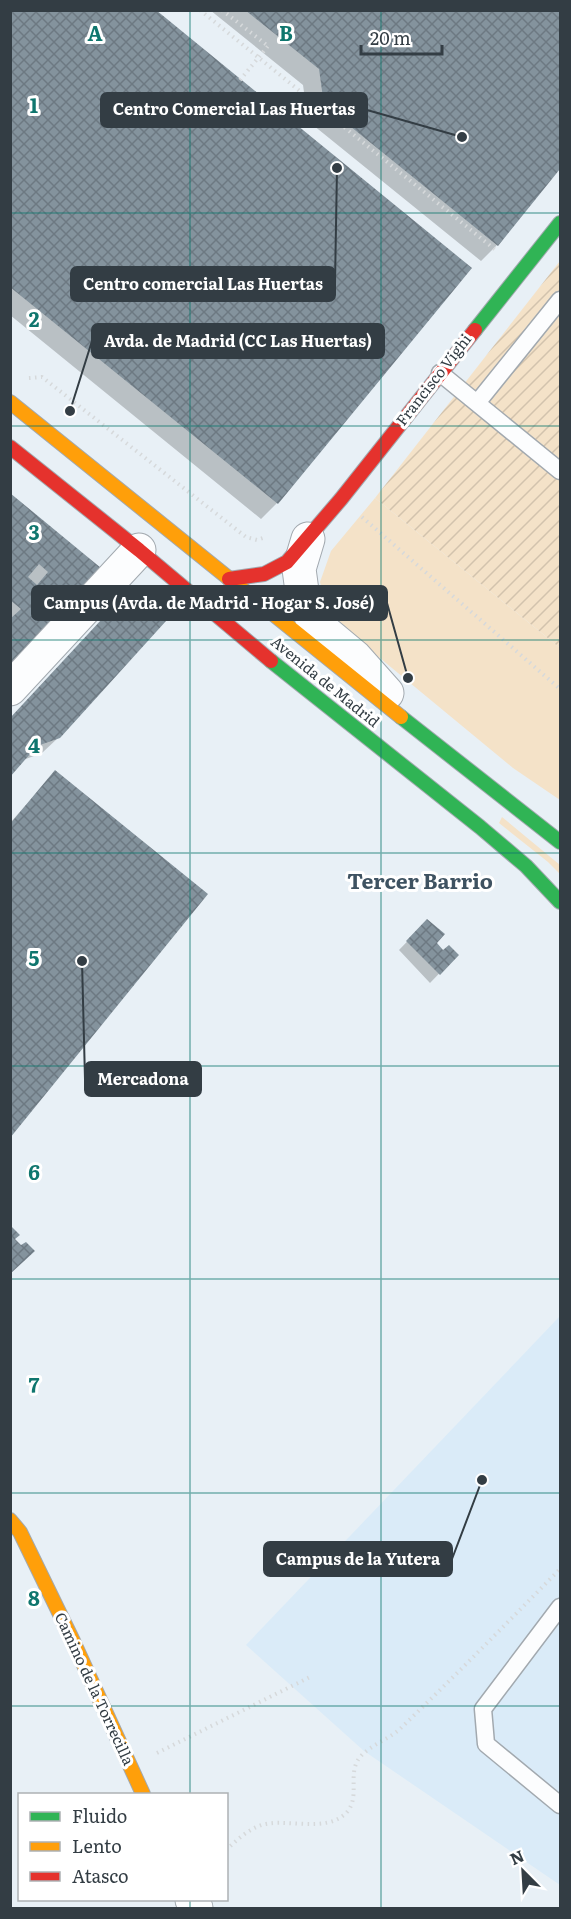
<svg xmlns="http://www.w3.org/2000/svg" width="571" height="1919" font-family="Literata,serif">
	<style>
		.built { fill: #daebf8 }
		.green { fill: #f4e2c8 }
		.garden { fill: url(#garden-furrows) }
		.shadow { fill: #0003 }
		.building { fill: url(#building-cross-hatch); fill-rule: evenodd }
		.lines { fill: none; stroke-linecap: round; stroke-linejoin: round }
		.lane-casing { stroke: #a2a9af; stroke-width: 19 }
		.street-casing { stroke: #a2a9af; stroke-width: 35 }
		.fast-casing { stroke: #a2a9af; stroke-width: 16 }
		.slow-casing { stroke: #a2a9af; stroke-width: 16 }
		.jam-casing { stroke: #a2a9af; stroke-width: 16 }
		.path { stroke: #d6d9db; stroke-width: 4; stroke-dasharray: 1.5 4.5; stroke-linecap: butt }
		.lane { stroke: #fcfdfe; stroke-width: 16 }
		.street { stroke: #fcfdfe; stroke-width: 33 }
		.fast { stroke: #30b455; stroke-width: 14 }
		.slow { stroke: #ff9f0a; stroke-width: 14 }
		.jam { stroke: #e5322d; stroke-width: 14 }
		.path-bridge { stroke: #d6d9db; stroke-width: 4; stroke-dasharray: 1.5 4.5; stroke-linecap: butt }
		.grid { fill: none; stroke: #0f766e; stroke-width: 1.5; stroke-opacity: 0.55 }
		.labels { text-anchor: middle; stroke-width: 6; stroke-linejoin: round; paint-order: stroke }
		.street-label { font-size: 15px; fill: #333d44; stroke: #fff }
		.district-label { font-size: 21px; font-weight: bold; fill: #3e5261; stroke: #fff }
		.grid-label { font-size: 20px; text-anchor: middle; font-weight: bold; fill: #0f766e; stroke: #fff; stroke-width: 6; stroke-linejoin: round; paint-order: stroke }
		.leader { fill: none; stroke: #333d44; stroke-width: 2 }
		.callout-dot { fill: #333d44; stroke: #fff; stroke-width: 2 }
		.callout { fill: #333d44; stroke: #333d44; stroke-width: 2 }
		.callout-label { font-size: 16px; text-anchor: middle; font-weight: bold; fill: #fff }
	</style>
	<defs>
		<pattern id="garden-furrows" width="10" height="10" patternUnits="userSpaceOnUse" patternTransform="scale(1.5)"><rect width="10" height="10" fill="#f4e2c8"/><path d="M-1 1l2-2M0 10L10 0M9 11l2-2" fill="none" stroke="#d2c3ad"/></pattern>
		<pattern id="building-cross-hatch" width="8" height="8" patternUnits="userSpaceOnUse" patternTransform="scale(1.5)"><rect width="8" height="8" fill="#84939d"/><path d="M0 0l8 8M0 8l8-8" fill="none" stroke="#6d7982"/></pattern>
	</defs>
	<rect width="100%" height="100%" fill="#e8f0f6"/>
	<path class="built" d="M560,1316V1885L364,1751L246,1645Z"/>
	<path class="green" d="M375,498L560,648V800L513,768L329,616L320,582L331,551Z
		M502,817L560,865V874L548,862L499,823Z"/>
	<path class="garden" d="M560,261V648L375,498Z"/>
	<path class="shadow" d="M10,10L470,268L277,503L261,519L10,315Z
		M210,10H560V167L497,245L481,261L308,121L303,85Z
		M10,495L99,568L10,664Z
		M10,719L59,737L42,753L23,760Z
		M55,772L10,1136V823Z
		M427,921L435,943L442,952L457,955L430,983L399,950Z"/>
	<path class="building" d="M10,10H156L472,268L278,504L10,287Z
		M245,10H560V169L498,246L324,105L319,69Z
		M10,493L101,568L10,666V619L21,609L10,600ZM39,564L48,572L37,585L28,577Z
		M128,591L166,621L60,738L37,746L10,777V718Z
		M55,770L208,894L10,1138V824Z
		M427,919L445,934L437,943L443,950L449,945L459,955L440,975L406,941Z
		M10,1225L20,1235L15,1239L21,1245L26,1242L35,1251L10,1274Z"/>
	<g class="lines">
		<defs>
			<path id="lane" d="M440,373L560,471
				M477,403L560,300
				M560,1607L483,1709L486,1744L560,1805"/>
			<path id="street" d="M308,539L299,569L302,591L313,622L355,657L387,693
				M10,689L139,550
				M192,1900L196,1908"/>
			<path id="fast" d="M475,330L560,223
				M271,661L480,827L526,866L560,902
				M401,717L560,842"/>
			<path id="slow" d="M10,402L401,717
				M10,1520L20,1532L73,1641L143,1794"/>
			<path id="jam" d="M10,447L139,550L271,661
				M229,579L264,574L287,562L341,499L475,330"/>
		</defs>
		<use href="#lane" class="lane-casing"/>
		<use href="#street" class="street-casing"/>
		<use href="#fast" class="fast-casing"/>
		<use href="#slow" class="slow-casing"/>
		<use href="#jam" class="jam-casing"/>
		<path class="path" d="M200,10L498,252
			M222,10L268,46
			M29,378L42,377L246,537L257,540L266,537
			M362,517L560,689
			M157,1753L312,1676
			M226,1850C236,1841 246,1831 259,1826C282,1816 326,1835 347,1812C361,1796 346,1772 361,1756C372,1744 390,1739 402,1727C456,1675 508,1622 560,1569"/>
		<use href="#lane" class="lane"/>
		<use href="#street" class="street"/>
		<use href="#fast" class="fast"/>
		<use href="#slow" class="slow"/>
		<use href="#jam" class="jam"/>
		<path class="path-bridge" d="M240,80L268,46"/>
	</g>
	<path class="grid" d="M190,10V1794M381,10V1908M10,213H560M10,426H560M10,640H560M10,853H560M10,1066H560M10,1279H560M10,1493H560M10,1706H560M190,1900V1908"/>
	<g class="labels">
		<g class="street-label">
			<text transform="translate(434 380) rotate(-52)" y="5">Francisco Vighi</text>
			<text transform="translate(325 682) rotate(39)" y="5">Avenida de Madrid</text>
			<text transform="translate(94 1689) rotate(65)" y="5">Camino de la Torrecilla</text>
		</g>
		<g class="district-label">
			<text x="420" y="889">Tercer Barrio</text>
		</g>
	</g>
	<g class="grid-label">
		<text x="95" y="41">A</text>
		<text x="286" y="41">B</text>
		<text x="34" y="113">1</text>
		<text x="34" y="327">2</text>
		<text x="34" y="540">3</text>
		<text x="34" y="753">4</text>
		<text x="34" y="966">5</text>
		<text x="34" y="1180">6</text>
		<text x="34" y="1393">7</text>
		<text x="34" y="1606">8</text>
	</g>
	<path class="leader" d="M462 137L367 110M337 168L335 284M70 411L92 341M408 678L387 603M82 961L85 1079M482 1480L452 1559"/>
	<g class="callout-dot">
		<circle cx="462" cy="137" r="6"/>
		<circle cx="337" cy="168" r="6"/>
		<circle cx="70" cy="411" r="6"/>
		<circle cx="408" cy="678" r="6"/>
		<circle cx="82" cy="961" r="6"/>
		<circle cx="482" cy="1480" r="6"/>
	</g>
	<g class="callout">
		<rect x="101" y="93" width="266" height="34" rx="6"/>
		<rect x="71" y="267" width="264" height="34" rx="6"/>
		<rect x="92" y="324" width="292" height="34" rx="6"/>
		<rect x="32" y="586" width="355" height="34" rx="6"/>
		<rect x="85" y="1062" width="116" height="34" rx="6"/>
		<rect x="264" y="1542" width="188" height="34" rx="6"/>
	</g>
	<g class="callout-label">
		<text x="234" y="115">Centro Comercial Las Huertas</text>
		<text x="203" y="290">Centro comercial Las Huertas</text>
		<text x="238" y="347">Avda. de Madrid (CC Las Huertas)</text>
		<text x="209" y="609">Campus (Avda. de Madrid - Hogar S. José)</text>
		<text x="143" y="1085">Mercadona</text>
		<text x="358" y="1565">Campus de la Yutera</text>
	</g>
	<rect width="571" height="1919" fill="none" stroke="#333d44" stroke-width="24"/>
	<rect x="18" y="1793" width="210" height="108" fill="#ffffff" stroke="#adb1b4" stroke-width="1.5"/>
	<rect x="30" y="1812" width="30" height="9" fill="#30b455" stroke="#adb1b4" stroke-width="1.5"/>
	<text x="72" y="1823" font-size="18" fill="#333d44">Fluido</text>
	<rect x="30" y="1842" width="30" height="9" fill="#ff9f0a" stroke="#adb1b4" stroke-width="1.5"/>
	<text x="72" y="1853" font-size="18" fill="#333d44">Lento</text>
	<rect x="30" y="1872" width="30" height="9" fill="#e5322d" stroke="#adb1b4" stroke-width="1.5"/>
	<text x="72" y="1883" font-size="18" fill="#333d44">Atasco</text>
	<g transform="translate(523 1871) rotate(336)" stroke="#ffffff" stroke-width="4.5" paint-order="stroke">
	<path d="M0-4.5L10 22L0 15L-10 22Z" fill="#333d44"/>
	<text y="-9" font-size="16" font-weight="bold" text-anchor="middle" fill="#333d44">N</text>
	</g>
	<path d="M361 45v9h81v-9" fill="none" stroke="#333d44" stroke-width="3"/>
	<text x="370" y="45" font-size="18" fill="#333d44" stroke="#ffffff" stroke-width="4.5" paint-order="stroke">20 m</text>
</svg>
